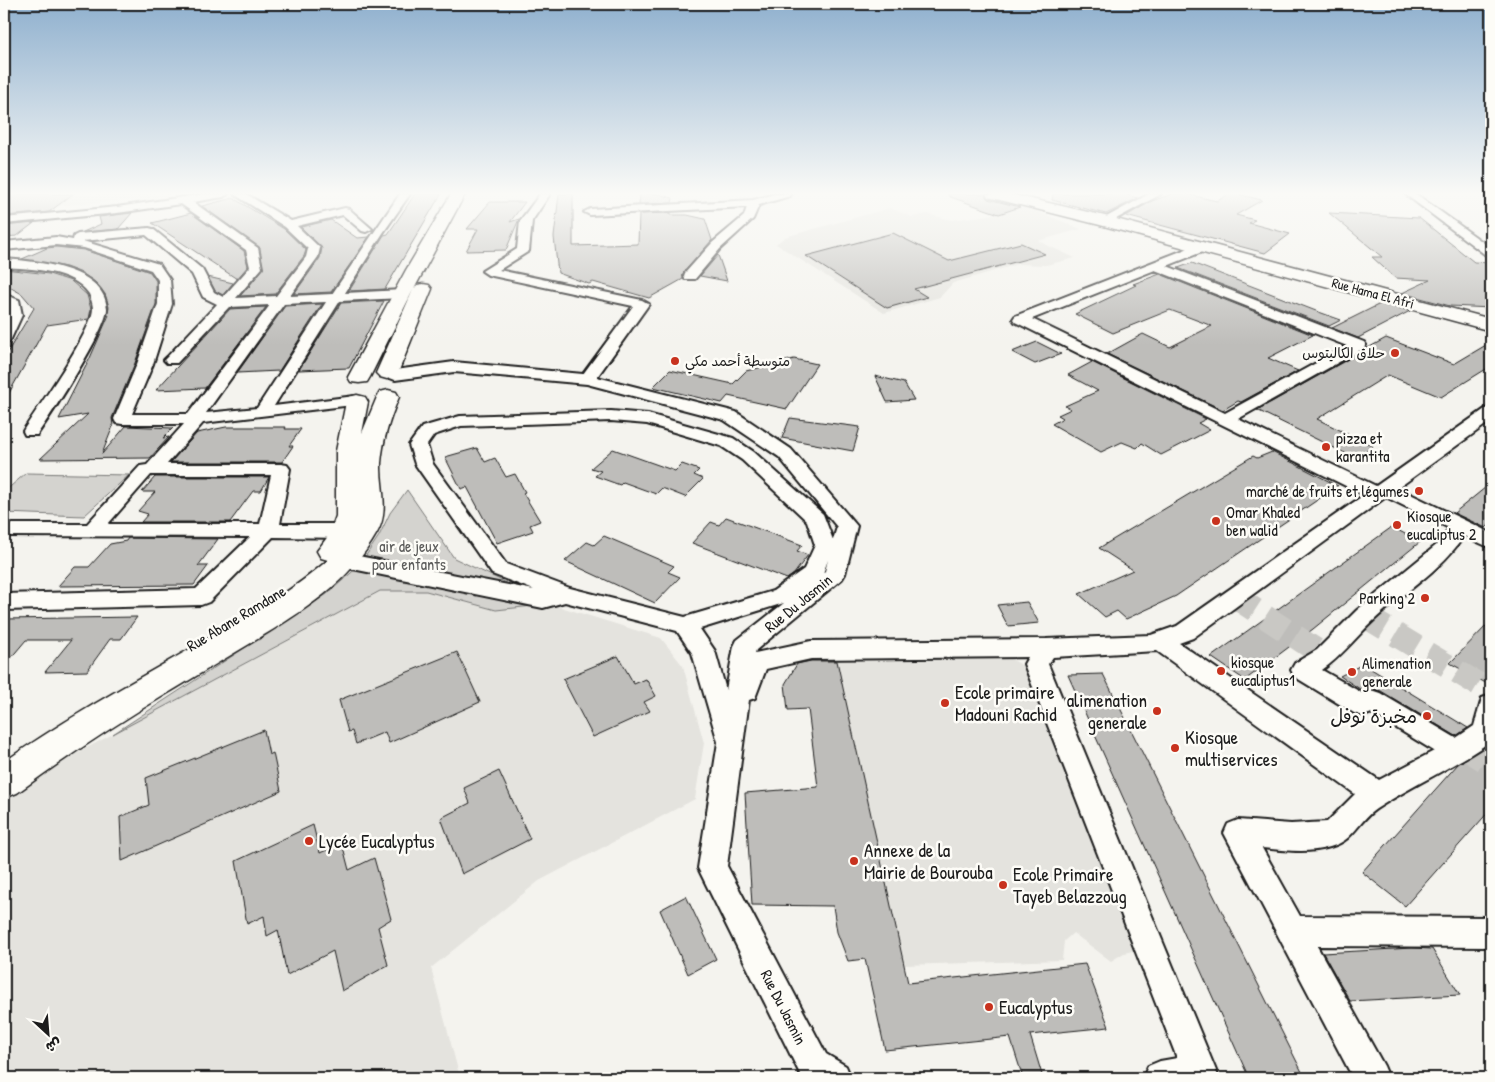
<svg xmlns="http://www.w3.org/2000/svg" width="1495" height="1082" font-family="'Patrick Hand','Playpen Sans Arabic',sans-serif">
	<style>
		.built { fill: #e4e3de }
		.green { fill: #d4d3cf; stroke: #787876 }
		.building { fill: #bebdba; stroke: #1c1c1c }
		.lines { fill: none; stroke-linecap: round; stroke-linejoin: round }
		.street-tunnel-far1 { stroke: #c9c8c4; stroke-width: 19; stroke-dasharray: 19 9; stroke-linecap: butt }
		.street-tunnel { stroke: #c9c8c4; stroke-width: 24; stroke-dasharray: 24 12; stroke-linecap: butt }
		.street-casing { stroke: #1c1c1c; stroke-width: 4 }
		.secondary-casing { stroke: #1c1c1c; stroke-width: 3 }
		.street { fill: #fdfcf7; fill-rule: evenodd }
		.secondary { fill: #fdfcf7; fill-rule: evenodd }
		.poi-dot { fill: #c8321e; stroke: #fdfcf7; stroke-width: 2 }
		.labels { text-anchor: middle; stroke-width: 5; stroke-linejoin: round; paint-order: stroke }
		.far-street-label { font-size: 14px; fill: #1c1c1c; stroke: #fdfcf7 }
		.far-poi-label { font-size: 14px; fill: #1c1c1c; stroke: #fdfcf7; text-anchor: end }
		.poi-label { font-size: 16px; fill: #1c1c1c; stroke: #fdfcf7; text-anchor: start }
		.park-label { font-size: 16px; fill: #5c5c5b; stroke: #fdfcf7 }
		.street-label { font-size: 16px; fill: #1c1c1c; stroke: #fdfcf7 }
		.near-poi-label { font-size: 19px; fill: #1c1c1c; stroke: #fdfcf7; text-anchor: start }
	</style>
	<rect width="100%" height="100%" fill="#f4f3ee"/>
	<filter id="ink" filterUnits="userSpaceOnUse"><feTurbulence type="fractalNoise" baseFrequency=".02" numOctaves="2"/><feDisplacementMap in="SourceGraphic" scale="10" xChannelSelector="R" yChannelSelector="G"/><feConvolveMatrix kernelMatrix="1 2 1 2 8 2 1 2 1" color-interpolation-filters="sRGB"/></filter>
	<g filter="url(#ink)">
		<path class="built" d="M4,194H171L144,199L4,210Z
			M1024,206L1081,229L1038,241L1075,258L1046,265L1018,264L953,283L940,297L884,313L776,244L785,237L890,208L912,217L927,214L952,220L989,215Z
			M380,591H426L496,610L551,604L661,638L683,666L704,743L695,799L539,881L431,968L460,1078H4V801L53,766Z
			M835,652L1001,653L1032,671L1145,948L1124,953L1111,961L1073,933L1064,941L1062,960L904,965L901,951H891Z"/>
		<path class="green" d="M26,473L129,475L84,516L4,513V492Z
			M407,490L454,558L551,604L496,610L426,591H380L113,734L327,594L359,566L379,536L390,513Z"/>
		<path class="building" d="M4,194H73L49,212L4,216Z
			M415,194H441L385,289L349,291L384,235L388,234Z
			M559,194H573V246L638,244L639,214L671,213V215H687L705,219L712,240L684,272L683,279L649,298L593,282L589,284L558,273L554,237Z
			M640,194H658L673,198L672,203L639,204Z
			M949,194H984L988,199L1020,207L999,214L948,196Z
			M1053,194H1123L1138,198L1106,214L1052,200Z
			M1172,194H1186L1217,201L1229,194H1237L1262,200L1236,215L1255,220L1249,223L1290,234L1265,253L1126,216L1152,201Z
			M233,198L284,229L306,250L304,256L275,294L240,296L248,287H250L249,286L263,269L260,248L202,206Z
			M490,202H525L510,222L519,219L506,250L466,251L478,229H467Z
			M132,213L118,229L83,232L101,224L99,217Z
			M191,213L244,251L248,266L237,279L152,223Z
			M1329,213L1419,218L1474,262L1491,263V308L1450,306L1402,293L1430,280L1395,278L1372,257H1382Z
			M331,220L357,238L369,237L331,292L294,294L320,258L322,248L301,227Z
			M34,223L17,236L4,237V226Z
			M893,233L949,261L1021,243L1045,254L914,289L927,297L887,308L806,256Z
			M56,247L84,250L150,272L156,281V304L135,363L112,418L113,426L102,454L126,426L173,428L163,438L169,437L150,458L40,459L88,414L59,419L90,358L109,315L107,316L109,307L105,294L95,282L82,273L66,267L22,259L47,248Z
			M718,255L727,281L700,276Z
			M1192,263L1316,311L1341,320L1329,326L1178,268Z
			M4,269L49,274L71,281L87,295L91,309L89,319L47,325L4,402V358L34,308L22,294L4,284Z
			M1160,274L1313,335L1268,358L1298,371L1241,402L1238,401L1223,410L1107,354L1143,334L1170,347L1212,326L1170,310L1113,333L1075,314L1136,285L1133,284Z
			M208,277L233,283L223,295L215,291Z
			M384,301L349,368L299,370L341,303Z
			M1382,303L1410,311L1358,338L1332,328Z
			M322,304L279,371L237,373L285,306Z
			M266,307L205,388L156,390L230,309Z
			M1386,338L1454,364L1491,342V366L1441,397L1388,375L1317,419L1373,446L1357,459L1257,410Z
			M1037,342L1061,354L1035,364L1012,352Z
			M794,359L817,364L787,409L728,396L722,403L653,387L670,370L733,384L746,371Z
			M1092,362L1206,419L1198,423L1210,430L1161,455L1142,443L1137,448L1122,442L1101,452L1052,424L1063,418L1058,415L1071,409L1065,406L1098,391L1068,375Z
			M875,376L904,383L914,400L887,402Z
			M790,418L860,427L853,451L782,438Z
			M226,427H286L285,429H301L289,446H293L282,462H171L197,433Z
			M477,448L485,462L495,458L506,477L515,474L525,492L523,493L540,521L530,525L533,531L497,543L467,487L461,489L445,457Z
			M613,449L675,471L682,464L699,470L694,475L703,479L685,497L662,488L656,494L623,482L620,485L595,476L601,471L591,468Z
			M1272,452L1338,486L1176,596L1126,619L1117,611L1105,617L1079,594L1133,570L1099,548L1253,456L1257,458Z
			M155,477H269L261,491H253L230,522H141L148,514L138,511L155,492H142Z
			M1491,483V523L1486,528L1454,513Z
			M726,517L802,545L797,551L808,555L794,574L787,579L692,543L711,522L719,525Z
			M1392,527L1420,542L1313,629L1245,680L1211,657Z
			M604,536L674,566L668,572L680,577L655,603L565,561L587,542L594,545Z
			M128,538L218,539L198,566H208L194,585L58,586L75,567H89L110,544L126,541Z
			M1027,602L1039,623L1008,626L997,605Z
			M137,617L121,639H110L87,671L45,672L71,640H26L4,666V619Z
			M1491,621V686L1450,663Z
			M457,652L480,702L389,743L385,732L356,744L352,731L348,732L339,700Z
			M618,656L634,684L646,679L656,696L644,702L650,711L593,737L563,679Z
			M811,661H837L908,983L1085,964L1109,1027L1030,1035L1043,1078H1023L1010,1037L885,1050L865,959L848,961L837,932L833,906L752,905L745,793L818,787L808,709L788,710L785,684L797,664Z
			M1363,664L1468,728L1456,736L1381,691L1372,688L1363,691L1340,676Z
			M1103,674L1305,1078H1249L1068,675Z
			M264,730L269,755L273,753L281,791L122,861L120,817L149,805L146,778Z
			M1491,743V809L1405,906L1362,872L1458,764Z
			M499,771L530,839L462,874L441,818L470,803L464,788Z
			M313,825L320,853L342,843L349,870L374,858L391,919L378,927L388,965L342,991L333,951L287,975L278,930L267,936L264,916L247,924L236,861Z
			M686,896L716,959L688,974L660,910Z
			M1412,948L1432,949L1460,995L1350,1001L1323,953Z"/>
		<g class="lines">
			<path class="street-tunnel-far1" d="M1235,597L1237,598"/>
			<path class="street-tunnel" d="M1235,597L1325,656
				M1365,616L1491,692
				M1464,747L1491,764"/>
			<defs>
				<path id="street" d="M204,194H228L223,197L193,202L258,248L262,268L236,298L276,296L306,257L308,249L285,227L234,194H246L291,221L345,208L349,209L372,229L366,232L362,231L343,215L297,226L320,248L318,257L290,296L332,294L400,194H410L383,233L345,293L402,290L409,294L402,298L340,301L274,406L355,396L361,398L363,401L361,404L203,423L167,464H281L287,465L290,469L280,524H347L354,526L357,531L354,536L347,538L273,537L209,602L201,605L4,610V594L196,589L250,537L4,536V524H87L140,466L147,465L184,424H122L116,423L114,419L137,364L158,304V280L151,270L84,248L56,245L4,250V242L56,237L73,240L74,236L78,234L149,228L153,229L202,269L214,292L223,297L250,267L246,250L181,204L117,213L4,224V218L117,207ZM146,235L192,274L203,297L217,304L167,357L164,360L167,363H177L229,307L270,305L188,414H132L153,364L172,304L170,280L159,264L83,241ZM326,302L257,408L206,413L284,304ZM151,475H271L260,524H108Z
					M540,194H550L532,221L529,251L499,270L642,300L649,304L597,377L736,412L791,449L857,526L845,574L842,579L756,650L755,653L811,641L1046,639L1151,635L1177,626L1364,495L1015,322L1013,319L1015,316L1199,244L1203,243L1209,247L1207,250L1167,266L1364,342L1366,345L1364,348L1238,419L1376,486L1485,409L1491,408V421L1398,488L1491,533V548L1464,536C1441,571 1402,593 1372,622C1355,638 1341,657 1322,670L1362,693L1371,690L1380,693L1456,738L1474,726L1482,698L1491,695V741C1454,767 1413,785 1376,809C1357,822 1355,840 1330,847C1308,854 1284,850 1262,848L1300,916L1491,917V947L1317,946L1384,1066L1389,1078H1353L1224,833L1228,824L1238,820L1291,824L1327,822L1355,794L1157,651L1053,657L1048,664L1219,1078H1143L1148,1066L1160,1061L1177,1058L1024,664L1028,657L811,659L766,669L755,698L749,700L727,866L826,1054L846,1066L851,1078H802L698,868L718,742L692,653L677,631L565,602L543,608L343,567L336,565L333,560L336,555L343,553L534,590L492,574L415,464L409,445L422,427L460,416L611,411L648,414L733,438L754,452L823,514L833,540L837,527L779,457L724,420L587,384L454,372L395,380L390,378L387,375L390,372L395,370L454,362L583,374L633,306L488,275L482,271L517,249L520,221ZM1155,270L1347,346L1225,413L1032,319ZM611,421L647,424L721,446L742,460L807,521L815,545L804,569L773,591L685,617L570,588L506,564L433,464L427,445L434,435L461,426ZM1386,497L1449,528L1439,543L1357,610L1317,650L1295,663L1291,670L1295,677L1354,713L1363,716L1372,713L1434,751L1379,780L1179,643L1193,638ZM828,560L825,571L823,573ZM784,603L737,640L734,646L726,690L715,651L700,629Z
					M775,194H791L790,196L759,205L753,219L720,249L695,279H685L684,276L685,273L712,243L744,216L747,207L590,215L584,212L590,209L753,200Z
					M1149,194H1161L1109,223H1101L1099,221Z
					M1405,194H1416L1491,248V257L1487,256Z
					M4,259C34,261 104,267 107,308C108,328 51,415 37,435H25L23,431C37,409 92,332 93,309C93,305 91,298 89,294C72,269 30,269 4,267Z
					M4,294L19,300L22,315L11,339L9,342L4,343V324L8,315L7,305L4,303Z"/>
				<path id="secondary" d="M451,194H465L414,289L417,285L423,284L429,285L432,289L398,373L394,377L387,379L380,377L376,373L413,290L370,377L367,382L359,383L351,382L348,377L406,270Z
					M986,194H1010L1105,216L1491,319V331L1100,225L988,197Z
					M388,390L396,392L399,397C390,418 383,439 381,463C380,487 390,510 377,533C349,583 303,611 256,640C227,657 198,675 168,693C116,724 66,757 17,793L4,798V762C64,720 127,685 190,649C237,622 287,596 328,560L321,558L317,551L329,535L336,516V451L346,402L349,397L357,395L365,397L368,402L362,433L377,397L380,392Z"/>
			</defs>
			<use href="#street" class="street-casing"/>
			<use href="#secondary" class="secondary-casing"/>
			<use href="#street" class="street"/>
			<use href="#secondary" class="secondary"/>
		</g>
	</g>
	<linearGradient id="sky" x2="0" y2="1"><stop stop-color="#8fb0ce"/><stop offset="0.56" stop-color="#fafaf7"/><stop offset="1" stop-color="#fafaf7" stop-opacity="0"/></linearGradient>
	<rect width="1495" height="345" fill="url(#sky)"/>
	<g class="poi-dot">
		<circle cx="1395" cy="353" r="5"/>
		<circle cx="675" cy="361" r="5"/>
		<circle cx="1326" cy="447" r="5"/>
		<circle cx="1419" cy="491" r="5"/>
		<circle cx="1216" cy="521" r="5"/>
		<circle cx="1397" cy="525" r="5"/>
		<circle cx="1425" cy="598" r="5"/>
		<circle cx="1221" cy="671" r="5"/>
		<circle cx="1352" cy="672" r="5"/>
		<circle cx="945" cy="703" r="5"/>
		<circle cx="1157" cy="711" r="5"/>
		<circle cx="1427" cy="716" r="5"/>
		<circle cx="1175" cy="748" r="5"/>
		<circle cx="309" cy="841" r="5"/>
		<circle cx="854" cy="861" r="5"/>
		<circle cx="1003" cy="885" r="5"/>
		<circle cx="989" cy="1007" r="5"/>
	</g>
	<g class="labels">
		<g class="far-street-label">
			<text transform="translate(1373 293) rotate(15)" y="5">Rue Hama El Afri</text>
		</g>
		<g class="far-poi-label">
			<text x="1385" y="358">حلاق الكاليتوس</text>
			<text x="685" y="366" text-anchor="start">متوسطة أحمد مكي</text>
		</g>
		<g class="poi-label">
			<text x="1336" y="444">pizza et<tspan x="1336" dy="18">karantita</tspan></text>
			<text x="1409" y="497" text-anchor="end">marché de fruits et légumes</text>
			<text x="1226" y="518">Omar Khaled<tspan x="1226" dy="18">ben walid</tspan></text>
			<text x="1407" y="522">Kiosque<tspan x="1407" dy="18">eucaliptus 2</tspan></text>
			<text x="1415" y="604" text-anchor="end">Parking 2</text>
			<text x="1231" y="668">kiosque<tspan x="1231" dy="18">eucaliptus1</tspan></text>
			<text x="1362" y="669">Alimenation<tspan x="1362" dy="18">generale</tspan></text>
		</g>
		<g class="park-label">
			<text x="409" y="552">air de jeux<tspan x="409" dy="18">pour enfants</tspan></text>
		</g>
		<g class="street-label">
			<text transform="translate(798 603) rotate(-39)" y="6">Rue Du Jasmin</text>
			<text transform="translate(236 618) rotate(-31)" y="6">Rue Abane Ramdane</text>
			<text transform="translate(784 1007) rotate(63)" y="6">Rue Du Jasmin</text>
		</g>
		<g class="near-poi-label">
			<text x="955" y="699">Ecole primaire<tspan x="955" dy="22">Madouni Rachid</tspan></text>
			<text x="1147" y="707" text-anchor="end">alimenation<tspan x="1147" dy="22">generale</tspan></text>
			<text x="1417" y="723" text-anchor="end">مخبزة نوفل</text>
			<text x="1185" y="744">Kiosque<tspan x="1185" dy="22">multiservices</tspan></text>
			<text x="319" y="848">Lycée Eucalyptus</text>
			<text x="864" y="857">Annexe de la<tspan x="864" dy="22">Mairie de Bourouba</tspan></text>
			<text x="1013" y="881">Ecole Primaire<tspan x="1013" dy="22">Tayeb Belazzoug</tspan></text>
			<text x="999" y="1014">Eucalyptus</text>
		</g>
	</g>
	<rect width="1495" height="1082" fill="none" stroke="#fdfcf7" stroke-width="20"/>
	<rect x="10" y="10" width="1475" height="1062" fill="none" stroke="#1c1c1c" stroke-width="2" filter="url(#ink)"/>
	<g transform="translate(48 1034) rotate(154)" stroke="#fdfcf7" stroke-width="4" paint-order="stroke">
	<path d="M0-4L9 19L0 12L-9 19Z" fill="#1c1c1c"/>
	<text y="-8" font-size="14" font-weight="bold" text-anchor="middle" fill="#1c1c1c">ش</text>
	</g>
</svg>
